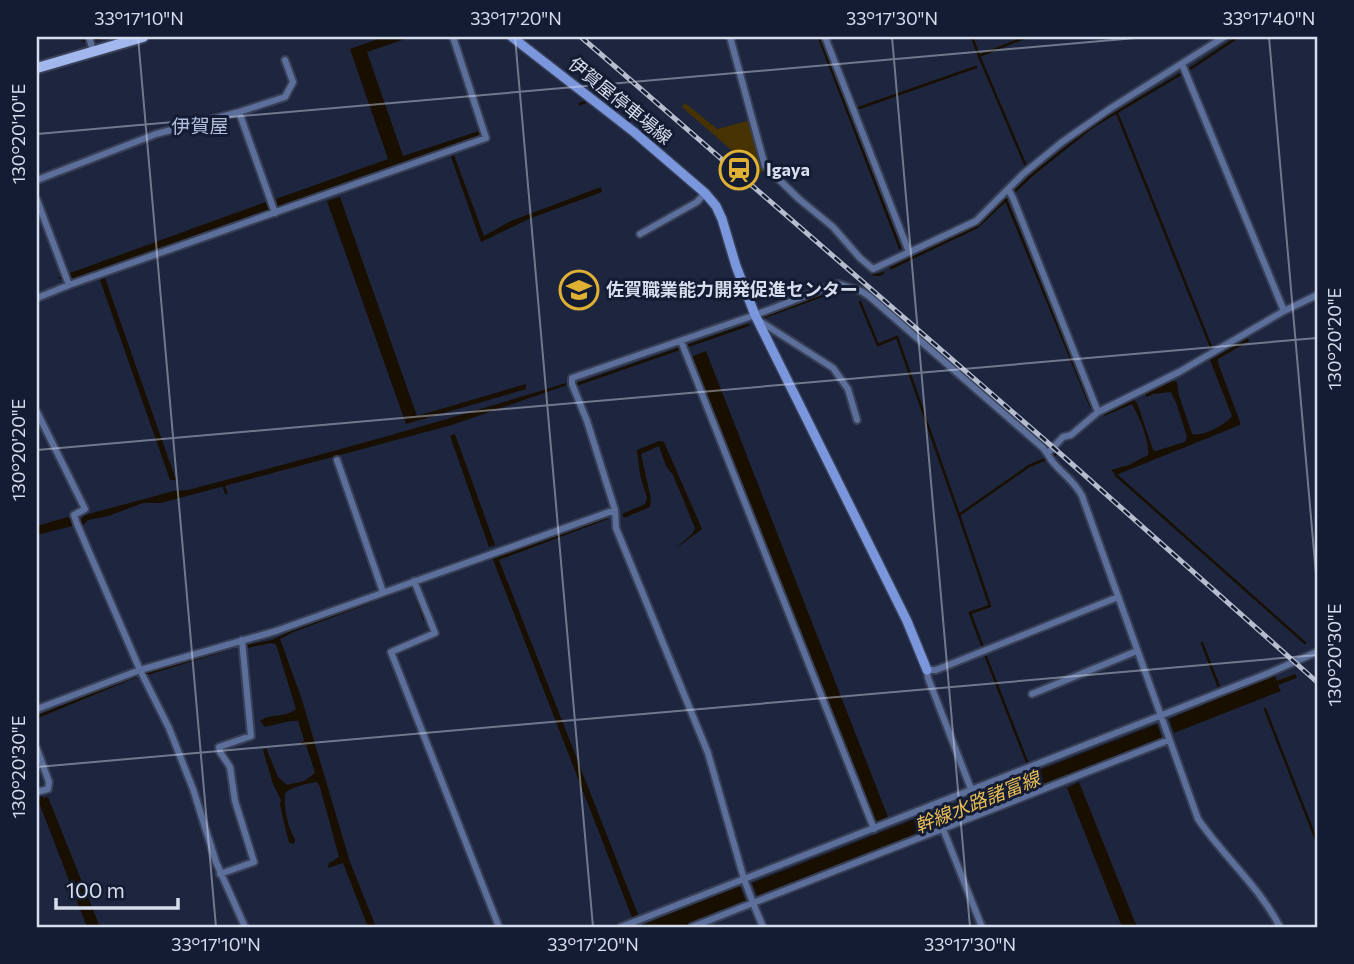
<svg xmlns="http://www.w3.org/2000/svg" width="1354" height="964" font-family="Commissioner,'Noto Sans JP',sans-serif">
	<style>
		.grass { fill: #463301 }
		.water { fill: #190f00 }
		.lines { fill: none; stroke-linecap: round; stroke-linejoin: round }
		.stream { stroke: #190f00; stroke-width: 2.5 }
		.street-casing { stroke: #374056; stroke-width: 10 }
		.secondary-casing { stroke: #374056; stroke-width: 12 }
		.primary-casing { stroke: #374056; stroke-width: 14 }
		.street { stroke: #5c6e9a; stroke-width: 6 }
		.secondary { stroke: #7a96dd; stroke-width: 9 }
		.primary { stroke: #a1b7ee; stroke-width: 10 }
		.rail-casing { stroke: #b5bdce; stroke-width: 5 }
		.rail { stroke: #141c33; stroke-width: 2.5; stroke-dasharray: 8; stroke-linecap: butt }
		.ticks { fill: none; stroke: #d6dded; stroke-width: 2; stroke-opacity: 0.45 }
		.labels { text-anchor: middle; stroke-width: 6; stroke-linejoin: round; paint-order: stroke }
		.street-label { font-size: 18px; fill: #d6dded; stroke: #141c33 }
		.poi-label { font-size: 18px; font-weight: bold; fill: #d6dded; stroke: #141c33; text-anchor: start }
		.neighbourhood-label { font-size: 19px; fill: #b1bedc; stroke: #141c33 }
		.water-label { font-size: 19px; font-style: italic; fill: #eabd54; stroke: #141c33 }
		.neatline { fill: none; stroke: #d6dded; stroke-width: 2.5 }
		.ticks-label { font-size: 18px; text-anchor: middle; fill: #d6dded }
	</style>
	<rect width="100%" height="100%" fill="#1d263e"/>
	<path class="grass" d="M685,103L717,129L751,120L764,170L759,174L682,107Z"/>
	<path class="water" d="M384,37H411L367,52L403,156L479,131L481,136L449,146L278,207L276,199L388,159L350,49Z
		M454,155L484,236L511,221L601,187L602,192L531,218L481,242L451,157Z
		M340,197L417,416L526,384V389L406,424L327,201Z
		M266,202L270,211L73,281L70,273Z
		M105,278L176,480H170L100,280Z
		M1248,338L1249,341L1218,359V363L1240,422V425L1116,475L1111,470L1129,465L1148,455C1150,442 1139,416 1132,404L1104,416L1103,413L1134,400L1137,403L1153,450L1156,451L1185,442L1187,437L1177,405L1171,392L1153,394L1147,397L1145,394L1173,381L1177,382L1179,396L1192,434C1203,437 1225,425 1232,416L1210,360Z
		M706,351L888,817L876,822L691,357Z
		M566,383L567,385L452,425L161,503H143L108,516L88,520L82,526L80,522L72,523V526L37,535V526L68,517L71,520H80L85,515L174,491L188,490C314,457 441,422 566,383Z
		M455,434L495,545L489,547L450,436Z
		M659,441L664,442L702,529L675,549L692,534L695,528L673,475L666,466L659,446L641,454L651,499L650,507L624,518L622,514L645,504L647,498L640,475L637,450Z
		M607,516L608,519L499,560L639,917L633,920L492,557Z
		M295,629V631L280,639L302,700L350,862L376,927H368L343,863L328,868L329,863L339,857L320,787L317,782C305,784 294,786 285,793C284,808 287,826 295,839L294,844L289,843L280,805L281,800L273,784L263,750L266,748L278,777L287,785L304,781L315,773L306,745L300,744L304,740L298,721C288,720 276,725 265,727L260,721C271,713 285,718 296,709L276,644L271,643L247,648L246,645L272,640Z
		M1295,674L1297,678L1278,685L1281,691L1174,733L1169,719L1275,675L1277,681Z
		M1157,724L1162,738L757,896L752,883Z
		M1079,782L1137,927H1122L1067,788Z
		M48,797L100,927H87L38,800Z
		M740,886L746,902L681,927H637Z"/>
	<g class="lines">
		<path class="stream" d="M819,37L900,248
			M972,37L979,56
			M84,41L108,37
			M580,104L585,102
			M859,108L976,67
			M1117,113L1211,347
			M1025,164L979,56L1026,37
			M1006,200L1091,407
			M891,268L977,227L1033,174L1092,127L1196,65L1238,37
			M873,274L879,275L883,273
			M60,278L72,276
			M860,302L878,345L897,337L959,515L1029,466L1055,455
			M764,317L835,291
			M578,384L748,325
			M1116,475L1305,643
			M224,487L226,493
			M959,515L990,606L970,613L982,645
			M295,630L409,587L414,589L424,619
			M1202,643L1219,687
			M986,657L1027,762
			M146,674L234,647
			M1265,709L1317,842
			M37,717L136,676
			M37,785L43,801"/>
		<defs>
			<path id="street" d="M89,37L93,51
				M730,37L765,166L799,199L833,227L860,258L873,269L976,221L1023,174L1062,142L1111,108L1224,37
				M825,37L909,252
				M1182,64L1284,311
				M239,112L275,213
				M37,180L156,134L239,112L285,97L293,82L285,60
				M1008,189L1013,198L1098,412
				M37,200L69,285
				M640,234L697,202L705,193
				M37,298L69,285L486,138L453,37
				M758,320L833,368L848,389L857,420
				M681,341L874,829
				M37,412L85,509L74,515L77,524L140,670L169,728L193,789L216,862L245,927
				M1048,453L1063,437L1071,435L1098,412L1179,372L1284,311L1317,295
				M337,460L383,592
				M414,581L435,633L391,652L499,927
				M1032,694L1137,651
				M37,709L140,670L276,631L615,510
				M37,749L49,782L48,789L37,792
				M971,789L928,678L927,670H936L1118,597
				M943,829L982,927
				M220,874L254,862L235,801L230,767L220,752L219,747L251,736L242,640
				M621,927L744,879L708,753L616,528L615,510L587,421L572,384V378L755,315L834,285L839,284L861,291L869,296L1042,447C1046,451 1048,455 1052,461C1062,474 1074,480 1082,496L1198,819C1224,857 1258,885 1280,927
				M692,927L753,903L744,879L1269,673L1317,652
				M763,927L753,903L1169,740"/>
			<path id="secondary" d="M512,37L634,132L705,193L716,206L722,219L736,266L755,315L907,621L927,670"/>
			<path id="primary" d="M37,68L143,37"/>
		</defs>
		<use href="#street" class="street-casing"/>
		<use href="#secondary" class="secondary-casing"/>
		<use href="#primary" class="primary-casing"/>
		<use href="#street" class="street"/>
		<use href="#secondary" class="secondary"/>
		<use href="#primary" class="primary"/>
		<defs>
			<path id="rail" d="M581,37L1054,448L1317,682"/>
		</defs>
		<use href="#rail" class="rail-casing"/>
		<use href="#rail" class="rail"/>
	</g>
	<path class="ticks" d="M138,37L216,927M515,37L593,927M892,37L970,927M1269,37L1317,586M37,134L1147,37M37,450L1317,338M37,767L1317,655"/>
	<defs>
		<symbol id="station-ring" viewBox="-11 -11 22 22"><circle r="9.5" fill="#141c33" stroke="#e0b034" stroke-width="1.5"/><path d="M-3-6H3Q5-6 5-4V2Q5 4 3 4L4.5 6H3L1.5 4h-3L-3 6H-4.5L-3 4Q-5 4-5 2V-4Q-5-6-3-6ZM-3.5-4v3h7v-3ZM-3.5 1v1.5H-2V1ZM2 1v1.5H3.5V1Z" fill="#e0b034"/></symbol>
		<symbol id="university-ring" viewBox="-11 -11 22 22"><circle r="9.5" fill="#141c33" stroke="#e0b034" stroke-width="1.5"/><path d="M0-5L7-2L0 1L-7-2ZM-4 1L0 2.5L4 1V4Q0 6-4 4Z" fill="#e0b034"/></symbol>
	</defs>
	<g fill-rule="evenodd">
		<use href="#station-ring" x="717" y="148" width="44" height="44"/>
		<use href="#university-ring" x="557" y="268" width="44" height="44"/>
	</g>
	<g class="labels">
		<g class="street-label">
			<text transform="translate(620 101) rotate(39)" y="6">伊賀屋停車場線</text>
		</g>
		<g class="poi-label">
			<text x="766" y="176">Igaya</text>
			<text x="606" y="296">佐賀職業能力開発促進センター</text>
		</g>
		<g class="neighbourhood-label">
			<text x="200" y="133">伊賀屋</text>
		</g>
		<g class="water-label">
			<text transform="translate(977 802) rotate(-22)" y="7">幹線水路諸富線</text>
		</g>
	</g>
	<rect width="1354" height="964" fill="none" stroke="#141c33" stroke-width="77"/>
	<path d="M56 898v10h122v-10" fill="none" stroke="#d6dded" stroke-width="3.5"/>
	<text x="66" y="898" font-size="21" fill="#d6dded" stroke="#141c33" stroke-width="5" paint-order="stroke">100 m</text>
	<rect x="38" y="38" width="1278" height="888" class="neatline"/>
	<g class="ticks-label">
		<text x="139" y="25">33°17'10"N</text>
		<text x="516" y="25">33°17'20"N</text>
		<text x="892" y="25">33°17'30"N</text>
		<text x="1269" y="25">33°17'40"N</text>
		<text transform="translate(19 134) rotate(-90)" y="6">130°20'10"E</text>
		<text transform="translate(1335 339) rotate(-90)" y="6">130°20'20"E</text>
		<text transform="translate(19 450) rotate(-90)" y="6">130°20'20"E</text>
		<text transform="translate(1335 655) rotate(-90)" y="6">130°20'30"E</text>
		<text transform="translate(19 767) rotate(-90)" y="6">130°20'30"E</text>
		<text x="216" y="951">33°17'10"N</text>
		<text x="593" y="951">33°17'20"N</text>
		<text x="970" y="951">33°17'30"N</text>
	</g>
</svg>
